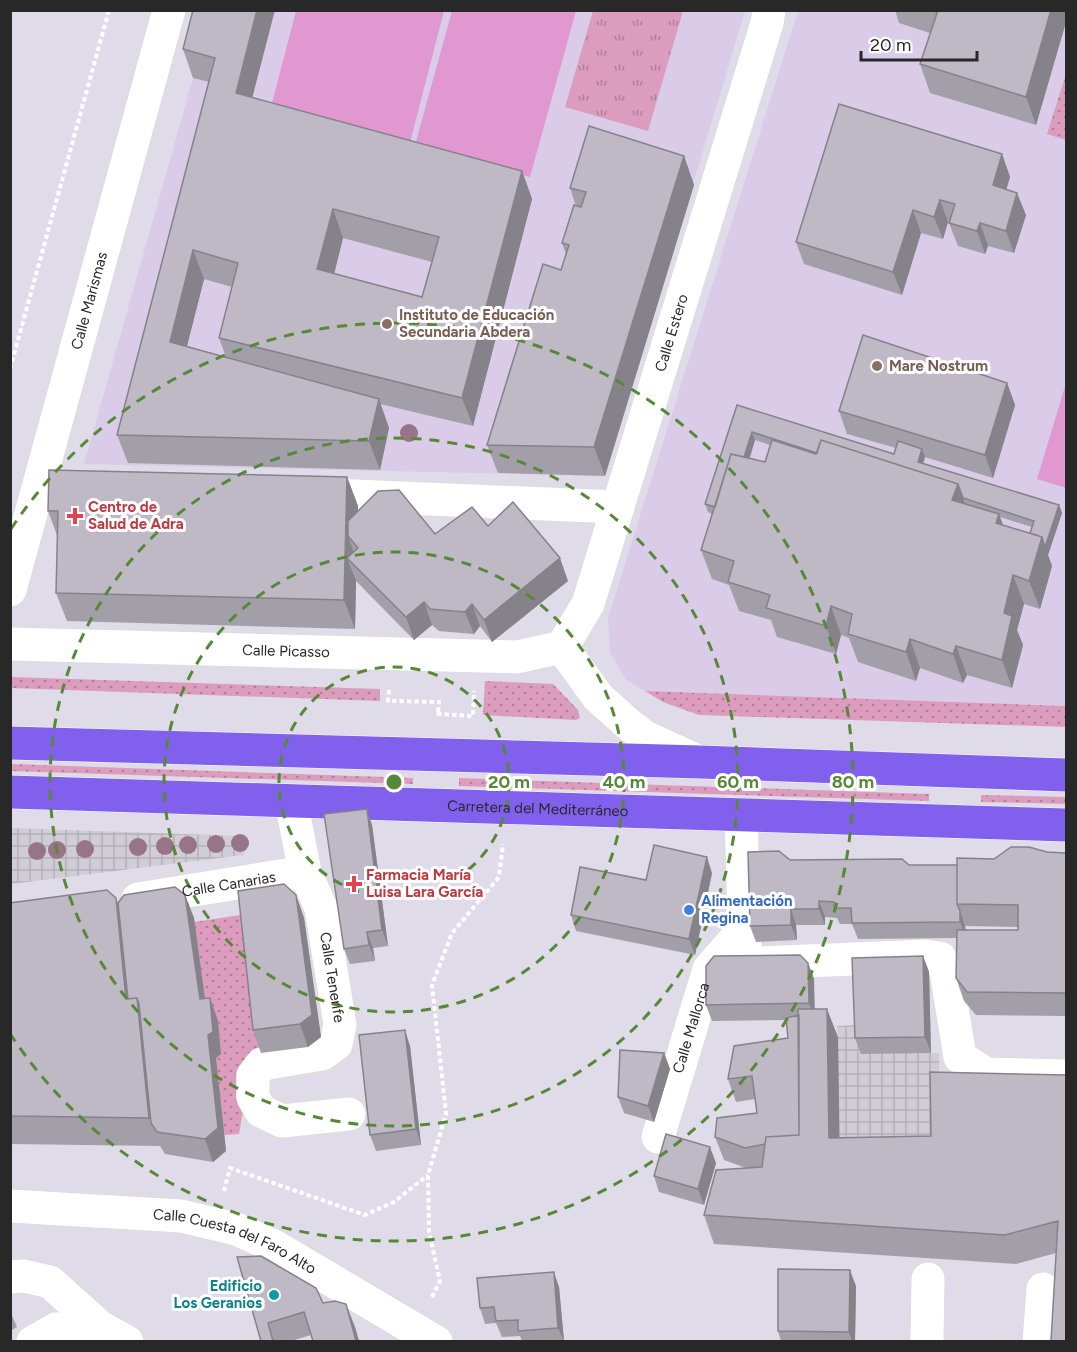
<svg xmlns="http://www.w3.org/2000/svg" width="1077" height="1352" font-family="Figtree,sans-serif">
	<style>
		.education { fill: #dacbe9 }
		.grass { fill: url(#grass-dots) }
		.park { fill: url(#park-tufts) }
		.pitch { fill: #e198d1 }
		.plaza { fill: url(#plaza-grid) }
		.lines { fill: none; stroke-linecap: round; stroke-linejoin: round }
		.street-casing { stroke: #d6dfd0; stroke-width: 34 }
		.secondary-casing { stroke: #d6dfd0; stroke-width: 34 }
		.highway-casing { stroke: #fff; stroke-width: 34 }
		.path { stroke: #fff; stroke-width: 4; stroke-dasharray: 4.5 3; stroke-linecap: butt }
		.street { stroke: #fff; stroke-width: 33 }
		.secondary { stroke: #fff; stroke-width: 33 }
		.highway { stroke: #8260ee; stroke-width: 33 }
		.tree { fill: #987488 }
		.wall { fill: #a39fa9; fill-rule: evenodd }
		.shaded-wall { fill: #858289 }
		.building { fill: #beb9c4; stroke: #858289; stroke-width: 1.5; fill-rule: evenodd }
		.ring { fill: none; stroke: #578838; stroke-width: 3; stroke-dasharray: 10 8 }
		.education-dot { fill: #8d6e63; stroke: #fff; stroke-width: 2 }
		.health-dot { fill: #e0444e; stroke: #fff; stroke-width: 2 }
		.shop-dot { fill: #3f7fe0; stroke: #fff; stroke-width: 2 }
		.culture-dot { fill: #0f9aa8; stroke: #fff; stroke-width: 2 }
		.labels { text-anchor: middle; stroke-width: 6; stroke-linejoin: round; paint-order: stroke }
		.street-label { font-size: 15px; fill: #282828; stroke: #fff }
		.education-label { font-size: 15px; font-weight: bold; fill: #785e54; stroke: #fff; text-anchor: start }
		.health-label { font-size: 15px; font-weight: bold; fill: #be3a42; stroke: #fff; text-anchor: start }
		.shop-label { font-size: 15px; font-weight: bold; fill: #366cbe; stroke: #fff; text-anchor: start }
		.culture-label { font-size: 15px; font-weight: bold; fill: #0d838f; stroke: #fff; text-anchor: end }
		.centre { fill: #578838; stroke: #fff; stroke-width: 3 }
		.ring-label { font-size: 18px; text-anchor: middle; font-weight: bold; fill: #578838; stroke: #fff; stroke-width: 6; stroke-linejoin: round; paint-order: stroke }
	</style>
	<defs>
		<pattern id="grass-dots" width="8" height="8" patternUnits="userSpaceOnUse" patternTransform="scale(1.5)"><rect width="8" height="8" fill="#db9cbe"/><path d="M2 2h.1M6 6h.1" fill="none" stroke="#b27f9a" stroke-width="1.8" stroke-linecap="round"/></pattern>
		<pattern id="park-tufts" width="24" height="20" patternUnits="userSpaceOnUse" patternTransform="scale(1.5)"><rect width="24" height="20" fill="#db9cbe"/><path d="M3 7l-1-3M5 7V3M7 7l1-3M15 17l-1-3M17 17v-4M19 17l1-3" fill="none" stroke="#b27f9a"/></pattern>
		<pattern id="plaza-grid" width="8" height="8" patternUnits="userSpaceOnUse" patternTransform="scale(1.5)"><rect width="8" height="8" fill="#d1cdd6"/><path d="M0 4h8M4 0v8" fill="none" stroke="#b3b0b8"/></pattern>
	</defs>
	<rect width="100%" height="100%" fill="#e0dbe9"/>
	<path class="education" d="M212,11H745L605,476L84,464Z
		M798,11H1066V706L645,691L626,680L610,652L608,618Z"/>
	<path class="grass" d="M1066,74V140L1047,134Z
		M11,677L380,689V701L11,688Z
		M485,681L553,684L578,710L580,718L576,720L483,715Z
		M645,691L1066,706V727L699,715L663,702Z
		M11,764L413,778V784L11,771Z
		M459,778L929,794V801L459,786Z
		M981,795L1066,797V804L981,802Z
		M247,914L261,1053L252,1059L239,1134L224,1135L216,1058L221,1054L218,1021L208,1022L194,922Z"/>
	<path class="park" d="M593,11H683L648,131L565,107Z"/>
	<path class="pitch" d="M296,11H444L405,162L266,126Z
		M452,11H576L530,177L415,145Z
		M1066,383V488L1037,479Z"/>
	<path class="plaza" d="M11,828L239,836L247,847L243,855L11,884Z
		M860,1025L931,1053H939L941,1165L840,1167L837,1026Z"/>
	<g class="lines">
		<defs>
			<g id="street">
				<path d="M308,494L618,507"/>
				<path id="s1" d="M10,590L169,10"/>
				<path id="s2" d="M10,644L517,657L562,647"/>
				<path id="s3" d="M562,647L588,604L767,23L769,10"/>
				<path d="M562,647L598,697L627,723L645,737L700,762"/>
				<path id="s4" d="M291,801L305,872L321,908L340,1025L336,1044L322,1054L262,1064L253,1076V1097L261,1111L282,1121L349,1114"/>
				<path d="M741,815L745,951L748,960L757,963L926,956L940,958L946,971L960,1057L986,1074L1066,1076"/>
				<path id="s5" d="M138,899L305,872"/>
				<path id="s6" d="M658,1137L709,969L744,929"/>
				<path d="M10,1277L24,1276L50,1282L100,1327L127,1342"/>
				<path d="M33,1342L56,1329L100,1327"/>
				<path d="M927,1342L928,1279"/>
				<path d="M1039,1342L1043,1289"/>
			</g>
			<g id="secondary">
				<path id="s7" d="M10,1206L181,1216L236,1229L274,1246L436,1342"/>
			</g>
			<g id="highway">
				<path d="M10,743L700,762L1066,775"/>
				<path id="s8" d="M10,792L1066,825"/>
			</g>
		</defs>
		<use href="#street" class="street-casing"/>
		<use href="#secondary" class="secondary-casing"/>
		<use href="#highway" class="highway-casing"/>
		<path class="path" d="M10,369L109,10
			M389,690L388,701L439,702L438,714
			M438,715V714L473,716L474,691
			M224,1191L230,1168L365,1215L394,1202L428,1175
			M432,1297L440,1281L429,1232L428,1175L446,1114L432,985L452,933L499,877L503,844"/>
		<use href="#street" class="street"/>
		<use href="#secondary" class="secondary"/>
		<use href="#highway" class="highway"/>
	</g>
	<g class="tree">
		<circle cx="409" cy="433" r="9"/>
		<circle cx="240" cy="843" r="9"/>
		<circle cx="216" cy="844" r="9"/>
		<circle cx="188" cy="845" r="9"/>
		<circle cx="165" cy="846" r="9"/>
		<circle cx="138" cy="847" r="9"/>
		<circle cx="85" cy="849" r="9"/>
		<circle cx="57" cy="850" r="9"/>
		<circle cx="37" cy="851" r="9"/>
	</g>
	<path class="wall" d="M193,10L252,97L522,171L532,199L473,426L380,404L389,428L380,470L128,463L117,435L209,82L193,78L183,49ZM343,238L432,262L422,297L334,274ZM204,279L232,287L219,338L226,357L187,346Z
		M895,10H1066V22L1036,125L930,93L920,64L930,33L899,23Z
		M1002,154L1010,177L1006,189L1026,215L1014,253L988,246L985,254L958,246L949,223L948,222L943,239L921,233L902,295L804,264L796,242Z
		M684,156L694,185L605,476L498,473L487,445L561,270L566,254L562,243L576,206L570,188Z
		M1007,383L1015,405L993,478L925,457L923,463L1059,505L1062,513L1048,555L1052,566L1040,609L1024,604L1017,630L1023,645L1012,688L967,675L963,683L920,668L916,681L858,662L849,638L841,635L836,654L777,637L771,620L739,611L729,585L712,579L701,550L712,514L708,512L705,504L737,405L894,454L896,448L847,434L839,411ZM755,440L770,445L765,462L750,458ZM1000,517L1032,527L1030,533L1003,525Z
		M347,477L358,506V511L435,534L488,526L568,581L492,642L480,626L474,634L439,631L432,625L414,640L356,581L355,629L67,621L56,593L58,538L48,511Z
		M372,825L388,946L373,948L375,961L350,964L344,949Z
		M1047,852L1066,854V1016L976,1015L964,1001L956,978V938L858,939L852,924H840L837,918L825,917V925H796L797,940L756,942L750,926L790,860L909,865H957L994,859ZM965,926L1018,927V930H966Z
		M712,873L695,955L576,931L571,915L646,880Z
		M185,895L194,918L205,999L210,998L218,1021L221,1054L216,1058L226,1151L213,1162L165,1154L160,1146L10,1144V903H118Z
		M296,895L304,918L321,1037L308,1047L261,1053L253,1030Z
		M923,956L929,972L931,1053L861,1054L855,1038Z
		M808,963L814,979V1009L838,1037L839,1138L931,1136L1066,1075L1056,1253L1016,1264L714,1244L704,1215L746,1168L724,1160L715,1137L757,1113L755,1099L736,1102L728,1079L788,1038L786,1020L712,1021L706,1005Z
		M410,1046L421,1145L376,1151L370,1135Z
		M664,1053L670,1069L654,1122L624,1113L618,1097Z
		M716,1163L704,1205L659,1192L654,1176Z
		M237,1257L323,1303L355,1327L359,1341H311H313L311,1335L291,1341H261Z
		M856,1286L855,1341H781L778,1331Z
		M559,1287L564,1341H522L520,1336L502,1337L496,1323L485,1324L480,1308Z
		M10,1311L17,1327L10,1331Z"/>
	<path class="shaded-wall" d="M257,10H275L246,122L236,93Z
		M1051,10H1066V22L1036,125L1026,97Z
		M1002,154L1010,177L1001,208L993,185Z
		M684,156L694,185L605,476L594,447Z
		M522,171L532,199L473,426L462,398Z
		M1017,193L1026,215L1014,253L1006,231Z
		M940,200L948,222L943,239L934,217Z
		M333,209L343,238L328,298L317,269Z
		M913,210L921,233L902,295L893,272Z
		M980,223L988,246L985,254L977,231Z
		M193,250L204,279L181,370L170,342Z
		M1007,383L1015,405L993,478L985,455Z
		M379,399L389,428L380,470L369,441Z
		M752,432L755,440L730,519L727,510Z
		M922,449L925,457L921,470L918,462Z
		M347,477L358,506L357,546L348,536L356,559L347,558L356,581L355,629L344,600Z
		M958,484L968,513L952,500Z
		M1059,505L1062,513L1048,555L1052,566L1040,609L1029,581L1042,537Z
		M999,514L1009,542L996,523Z
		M560,558L568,581L492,642L484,620Z
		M1013,575L1024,604L1017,630L1023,645L1012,688L1002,660L1004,613Z
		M424,602L432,625L414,640L406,617Z
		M472,604L480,626L474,634L465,612Z
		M831,606L841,635L836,654L826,626Z
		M910,639L920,668L916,681L906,652Z
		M956,646L967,675L963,683L953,654Z
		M367,809L372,825L388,946L382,930Z
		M707,857L712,873L695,955L689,939Z
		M185,895L194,918L208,1022L200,999Z
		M296,895L304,918L321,1037L308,1047L300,1024Z
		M116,898L126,926L134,1005L126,999Z
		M819,901L825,917V925L819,909Z
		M791,909L796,925L797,940L791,925Z
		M960,911L965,926L966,938L960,922Z
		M367,932L373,948L375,961L369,945Z
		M923,956L929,972L931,1053L925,1037Z
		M808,963L814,979L815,1019L809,1003Z
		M137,998L147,1027L151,1123L149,1118Z
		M210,998L218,1021L221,1054L216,1058L226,1151L213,1162L205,1139Z
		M827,1009L838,1037L840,1167L829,1138Z
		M405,1030L410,1046L421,1145L416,1129Z
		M664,1053L670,1069L654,1122L648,1106Z
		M710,1147L716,1163L704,1205L698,1189Z
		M850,1270L856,1286L855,1341H852L849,1332Z
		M554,1272L559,1287L564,1341L558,1328Z
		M346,1304L355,1327L359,1341H356Z"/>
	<path class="building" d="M193,10H257L236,93L522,171L462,398L219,338L238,263L193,250L170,342L379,399L369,441L117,435L215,58L183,49ZM333,209L439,237L422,297L317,269Z
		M938,10H1051L1026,97L920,64Z
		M839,104L1002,154L993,185L1017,193L1006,231L980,223L977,231L949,223L955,204L940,200L934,217L913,210L893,272L796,242Z
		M589,126L684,156L594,447L487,445L543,264L561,270L569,245L562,243L574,205L581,207L586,192L570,188Z
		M863,335L1007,383L985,455L839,411Z
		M737,405L894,454L898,441L922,449L918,462L1059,505L1045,547L1042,537L1030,533L1034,521L963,498L958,484L821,440L817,453L752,432L744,457L731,454L715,507L705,504Z
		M772,440L816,454L821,440L958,484L952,500L999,514L996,523L1042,537L1029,581L1013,575L1004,613L1012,616L1002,660L956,646L953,654L910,639L906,652L848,634L852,614L831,606L826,626L766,608L770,595L728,582L734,561L701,550L731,454L765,462Z
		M49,470L347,477L344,600L56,593L58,511H48Z
		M399,490L435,534L472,507L488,526L513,502L560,558L484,620L472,604L465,612L430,609L424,602L406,617L347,558L358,548L348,536V521L378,491Z
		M367,809L382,930L367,932L369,945L344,949L324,814Z
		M654,845L707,857L689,939L571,915L580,867L646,880Z
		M1011,847H1029L1047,852L1065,853L1066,854V993L967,992L956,978L957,930H1018V905L957,904V858L994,859Z
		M779,851L790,860L902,859L909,865H957V904L960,911V922L852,923L851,908H834V902L819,901V909H791V925L750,926L748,852Z
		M284,884L296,895L312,1015L300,1024L253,1030L238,891Z
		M175,887L185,895L200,999L210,998L213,1032L208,1035L218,1128L205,1139L157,1132L151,1123L139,1004L137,998L128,999L118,903L124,895Z
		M107,890L116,898L126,999L137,998L149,1118L10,1116V903Z
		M800,955L808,963L809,1003L706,1005V966L714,956Z
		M923,956L925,1037L855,1038L852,958Z
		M798,1009H827L829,1138L931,1136L930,1072L1066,1075V1341H1051L1058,1221L1005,1235L704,1215L716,1170L762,1167L766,1137L799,1135Z
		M799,1015V1135L766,1137L765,1144L745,1148L715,1137L717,1118L757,1113L752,1076L728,1079L734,1046L788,1038L786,1018Z
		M405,1030L416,1129L370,1135L359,1035Z
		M620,1050L664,1053L648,1106L618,1097Z
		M666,1134L710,1147L698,1189L654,1176Z
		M261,1256L316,1288L323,1303L335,1301L346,1304L356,1341H311H313L304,1312L268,1323L273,1341H261L237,1257Z
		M778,1269L850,1270L849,1332L778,1331Z
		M554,1272L558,1328L518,1331V1320L496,1321L494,1307L480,1308L477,1278Z"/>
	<g class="ring">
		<circle cx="394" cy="782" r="115"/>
		<circle cx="394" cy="782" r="230"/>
		<circle cx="394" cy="782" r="344"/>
		<path d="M11 529A459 459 0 1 1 11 1035"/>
	</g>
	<g class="education-dot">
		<circle cx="387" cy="324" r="6"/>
		<circle cx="877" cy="366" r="6"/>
	</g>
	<g class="health-dot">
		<path d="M72 507h6v6h6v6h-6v6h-6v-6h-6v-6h6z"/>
		<path d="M351 875h6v6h6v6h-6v6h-6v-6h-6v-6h6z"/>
	</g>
	<circle class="shop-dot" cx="689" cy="910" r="6"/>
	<circle class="culture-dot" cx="274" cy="1295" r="6"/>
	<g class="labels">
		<g class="street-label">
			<text dy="5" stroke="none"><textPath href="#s1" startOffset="300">Calle Marismas</textPath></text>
			<text dy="5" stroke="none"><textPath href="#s3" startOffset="334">Calle Estero</textPath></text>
			<text dy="5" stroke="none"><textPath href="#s2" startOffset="276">Calle Picasso</textPath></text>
			<text dy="5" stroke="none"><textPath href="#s8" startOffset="528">Carretera del Mediterráneo</textPath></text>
			<text dy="5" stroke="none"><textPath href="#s5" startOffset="92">Calle Canarias</textPath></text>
			<text dy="5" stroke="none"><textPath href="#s4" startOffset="182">Calle Tenerife</textPath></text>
			<text dy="5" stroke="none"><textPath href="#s6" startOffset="114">Calle Mallorca</textPath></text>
			<text dy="5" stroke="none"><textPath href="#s7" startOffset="230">Calle Cuesta del Faro Alto</textPath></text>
		</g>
		<g class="education-label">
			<text x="399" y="320">Instituto de Educación<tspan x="399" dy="17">Secundaria Abdera</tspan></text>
			<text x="889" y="371">Mare Nostrum</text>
		</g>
		<g class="health-label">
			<text x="88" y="512">Centro de<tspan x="88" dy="17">Salud de Adra</tspan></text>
			<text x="366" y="880">Farmacia María<tspan x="366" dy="17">Luisa Lara García</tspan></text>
		</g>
		<g class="shop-label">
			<text x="701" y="906">Alimentación<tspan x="701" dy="17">Regina</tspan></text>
		</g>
		<g class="culture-label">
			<text x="262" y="1291">Edificio<tspan x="262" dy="17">Los Geranios</tspan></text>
		</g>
	</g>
	<circle cx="394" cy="782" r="9" class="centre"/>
	<g class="ring-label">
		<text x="509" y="788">20 m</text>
		<text x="624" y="788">40 m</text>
		<text x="738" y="788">60 m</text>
		<text x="853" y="788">80 m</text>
	</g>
	<rect width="1077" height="1352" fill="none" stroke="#282828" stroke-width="24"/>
	<path d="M861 51v9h116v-9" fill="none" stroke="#282828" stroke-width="3"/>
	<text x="870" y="51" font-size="18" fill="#282828" stroke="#ffffff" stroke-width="4.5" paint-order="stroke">20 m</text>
</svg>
